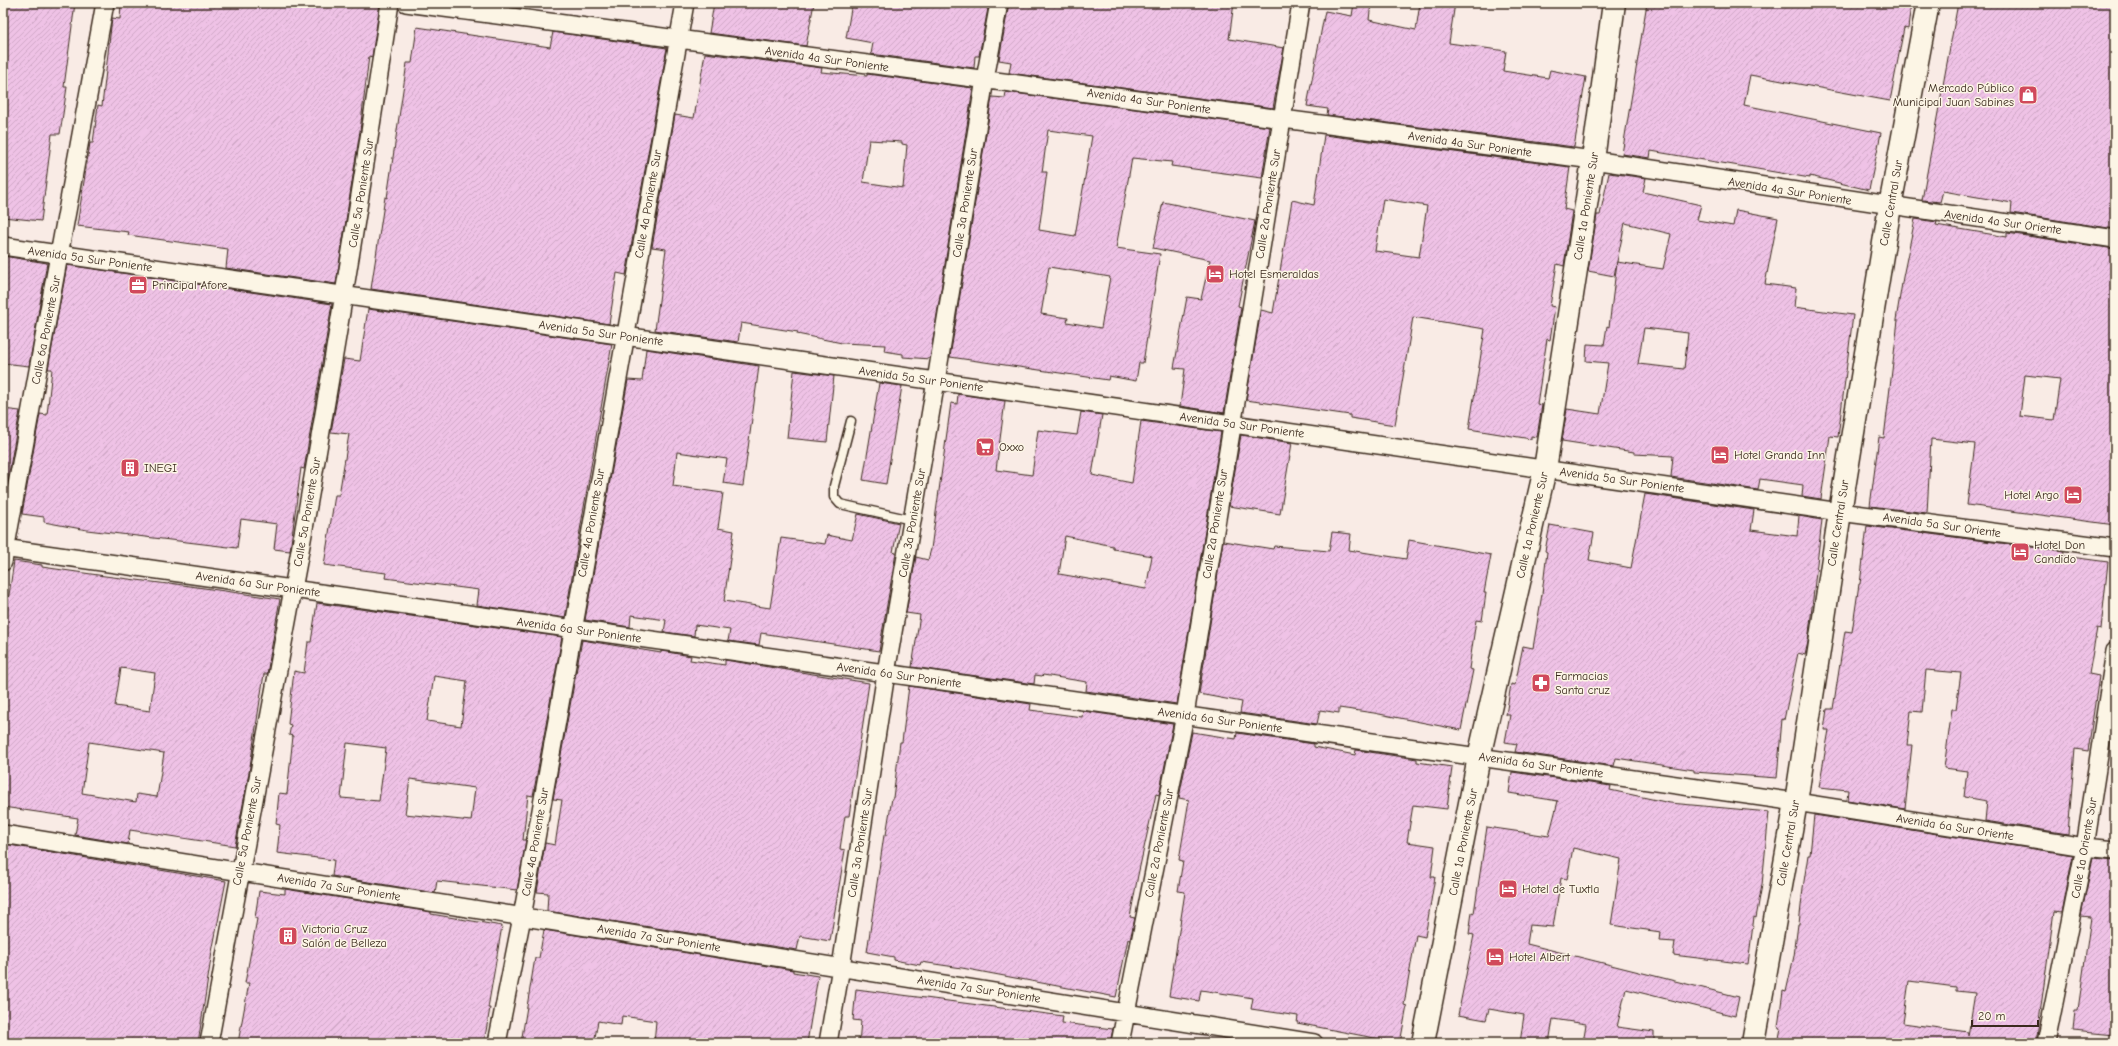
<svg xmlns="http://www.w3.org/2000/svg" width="2118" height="1046" font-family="'Comic Neue',sans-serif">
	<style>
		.building { fill: url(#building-hatch); stroke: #3b2a1e; fill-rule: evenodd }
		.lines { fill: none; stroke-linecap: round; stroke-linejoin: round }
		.lane-casing { stroke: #3b2a1e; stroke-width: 11 }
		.street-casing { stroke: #3b2a1e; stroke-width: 20 }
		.secondary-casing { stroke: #3b2a1e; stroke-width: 25 }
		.lane { stroke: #fcf5e5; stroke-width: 8 }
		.street { stroke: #fcf5e5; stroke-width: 17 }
		.secondary { stroke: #fcf5e5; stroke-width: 22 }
		.labels { text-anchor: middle; stroke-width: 3; stroke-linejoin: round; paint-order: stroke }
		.street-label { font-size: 12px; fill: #3b2a1e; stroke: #fcf5e5 }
		.poi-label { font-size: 12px; fill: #3b2a1e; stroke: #fcf5e5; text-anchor: start }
	</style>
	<defs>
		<pattern id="building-hatch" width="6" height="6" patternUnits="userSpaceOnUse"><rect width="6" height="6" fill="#efc2e6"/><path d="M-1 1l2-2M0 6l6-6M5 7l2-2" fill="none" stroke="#cea7c5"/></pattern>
	</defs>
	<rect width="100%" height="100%" fill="#f9ebe5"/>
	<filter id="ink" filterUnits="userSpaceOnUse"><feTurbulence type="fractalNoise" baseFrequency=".025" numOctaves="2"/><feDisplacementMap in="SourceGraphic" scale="8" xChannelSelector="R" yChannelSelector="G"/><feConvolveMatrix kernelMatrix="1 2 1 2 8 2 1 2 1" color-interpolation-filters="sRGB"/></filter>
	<g filter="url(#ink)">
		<path class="building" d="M3,3H75L64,87H67L60,134H52L41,221L3,217Z
			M121,3H380L372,57L369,56L360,131L336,284L226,268L228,249L128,235L129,232L77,226L90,143H93L98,105L102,106L112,18L120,19Z
			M714,3H814L806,46L709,33Z
			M852,3H989L979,56H975L974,68L871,54L873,43L846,38Z
			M1009,3H1234L1229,39L1284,48L1273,108L1009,73L1011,62L999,60Z
			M1354,3H1371L1369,20L1416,30L1420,3H1455L1449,43L1506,51L1503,71L1548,78L1550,70L1586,77L1574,147L1327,115L1328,109L1307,106L1325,11L1352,16Z
			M1647,3H1911L1908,29L1904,28L1890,101L1750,75L1744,105L1881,133L1869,190L1810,176V178L1651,151L1650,158L1622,154Z
			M1958,3H2115V229L2011,213L2012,203L1943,191L1940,202L1922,200Z
			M417,27L550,47L553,32L667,48L626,275L617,273L609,324L371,289L385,197L387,198L407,63H412Z
			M705,53L822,68L821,72L867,76V74L973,88L930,359L903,357V354L884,351L885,345L842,343L797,334L798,332L741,323L738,342L655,330L666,249L652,247L675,115L694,118ZM869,140L902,142V144L907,145L903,188L863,182Z
			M1006,92L1270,127L1262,178L1171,166L1172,162L1132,158L1116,248L1160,254L1143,363H1139L1136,381L1109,376L1108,380L950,357L992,97L1005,98ZM1048,130L1092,136L1075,236L1039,230L1047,172H1042ZM1049,267L1110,277L1101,328L1067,322L1068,318L1041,314Z
			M1324,135L1570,167L1564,209L1572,211L1564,266L1557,264L1550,306L1555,307L1550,340L1547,339L1537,404L1542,405L1537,437L1531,436V439L1469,429L1485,329L1413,317L1395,425L1350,418V415L1246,400L1261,310L1273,313L1292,200L1314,205ZM1383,199L1427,206L1419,257L1375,251Z
			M1609,173L1646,178L1643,192L1701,205L1697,220L1733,226L1736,210L1778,218L1765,284L1796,288L1794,307L1853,315L1838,437L1830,436L1821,499L1802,496L1803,485L1760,479L1758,490L1671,477L1673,456L1634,454V452L1562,441L1567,409L1600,414L1608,363L1586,361L1587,344L1604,345L1607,326L1609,327L1617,262L1663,269L1671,234L1625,223L1614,276L1588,271L1597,215H1600ZM1644,328L1688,333L1684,369L1638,364Z
			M1163,202L1255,221L1238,306L1241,307L1224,413L1180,406L1185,369L1174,368L1187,297L1201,299L1210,260L1153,248Z
			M1915,219L1937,222L1936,225L2007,237V233L2115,249V525L1967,505L1975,444L1931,439L1927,513L1870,506L1879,437L1884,438L1898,320H1896L1903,277ZM2025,375L2060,379L2054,420L2020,416Z
			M3,256L47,263L29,366L3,363Z
			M67,265L332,304L304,469L301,468L290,551L274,549L277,524L241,519L237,548L87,530L44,522V517L22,514L40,414L47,415L52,369H48Z
			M368,309L612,344L565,618L477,605L479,590L385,578L386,573L324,565L335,495H339L349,434L331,432L344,359L360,361Z
			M646,349L759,366L743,486L723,483L727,459L677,452L673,486L723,493L718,528L734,531L724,601L770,608L781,538L825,544L827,535L852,540L858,514L899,523L893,552L896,553L879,651L761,633L759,645L728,641L730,630L695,625L694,636L664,632L666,620L631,615L630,627L585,620L628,380L642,381Z
			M794,371L834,376L827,442L787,438Z
			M879,383L902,386L886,484L863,480Z
			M958,394L1005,401L996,470L1032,475L1038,430L1077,435L1081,412L1102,415L1092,475L1132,483L1141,421L1221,432L1177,704L1086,691L1087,682L1043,675L1042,676L1035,675L1034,684L912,667L920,615L906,613L916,557L928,560L931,549L951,403L957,404ZM1065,536L1113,546V549L1152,556L1146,589L1059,574Z
			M3,409L20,411L3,506Z
			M1241,435L1292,443L1280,514L1229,506Z
			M1645,494L1754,510L1751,530L1797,536L1799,516L1822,520L1808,642L1805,655L1798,653L1784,720L1782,719L1777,778L1694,772V770L1616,758L1614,766L1515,752L1517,744L1505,742L1510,715H1506L1511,684L1515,685L1523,646L1533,648L1542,594L1547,552L1545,551L1550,525L1594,533L1589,560L1631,568Z
			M1867,526L2064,551L2063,556L2108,562L2101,629L2097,628L2089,674L2099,676L2088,751L2075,749L2068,834L1985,821L1987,801L1964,797L1967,771L1944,768L1952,709H1956L1961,673L1926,670L1922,712L1911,711L1907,745H1912L1905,809L1847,800L1848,790L1819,787L1829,730H1824L1827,709H1833L1845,631L1852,632L1859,584H1860Z
			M1332,532L1351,534L1349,550L1406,559L1409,540L1491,555L1484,593H1486L1482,621L1476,620L1469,669L1473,670L1461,730L1374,713L1339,708V713L1320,710L1317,724L1240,713L1242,702L1199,694L1223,541L1273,549L1274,546L1329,551Z
			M14,561L42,565V567L105,576L168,584L169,583L280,599L267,674H264L249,773L235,846L130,830L128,844L75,835L78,818L3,807V621L5,622ZM121,668L155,673L150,711L115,706ZM89,742L164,753L157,797L137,794L136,802L82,793Z
			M317,603L562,637L533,796L528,795L523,840H526L517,890L437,881L435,893L332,876L334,860L277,853L280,825L276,824L279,793L287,794L293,736L289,735L291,725L288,724L294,671L304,673L308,642H311ZM434,676L467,681L461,726L427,721ZM347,743L386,748L379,801L341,798ZM410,779L475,788L471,821L405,814Z
			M582,640L661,653V651L691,656L690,660L725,665V660L869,683L849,816H845L840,849L845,850L830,941L800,936L797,950L547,911L548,893L537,892L545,843L555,845L562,800L553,799Z
			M909,686L1031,704L1030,710L1082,717L1083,711L1173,724L1159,795L1156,794L1138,875L1130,917L1135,918L1130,940L1128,939L1116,997L962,968L921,962L920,965L894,960V957L867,952L884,835H886L892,798H893L900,742H902Z
			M1192,732L1236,739L1237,733L1314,744V747L1355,755L1356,750L1417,759V762L1452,767L1447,809L1413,805L1407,842L1435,846L1431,877H1435L1425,937L1416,935L1404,1005L1407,1006L1400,1043L1297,1023L1298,1016L1251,1009L1253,998L1201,990L1199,1001L1169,996L1185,892L1178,891L1183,861L1179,860L1189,800L1179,798Z
			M1512,772L1611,786L1610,790L1670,803L1769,812L1762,885L1756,918L1754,917L1748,964L1673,955L1675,942L1660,941L1661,932L1611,925L1621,859L1573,848L1567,879L1561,878L1553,927L1530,925L1527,944L1739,997L1735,1016L1626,989L1617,1027L1654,1032V1043H1583L1586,1024L1553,1019L1549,1043H1520L1524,1015L1489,1009L1486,1020L1458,1015L1474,935L1469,934L1472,912L1474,913L1487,827L1549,836L1558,801L1509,793Z
			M1814,815L2073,855L2062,913L2054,912L2036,1043L1986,1041V1043H1778L1781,1028L1778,1027L1783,991L1786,992L1794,956L1798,924H1799L1803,888L1808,855H1810ZM1909,981L1956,987V991L1975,993L1968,1036V1032L1903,1023Z
			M3,844L226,881L212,952L198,1043H3Z
			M2093,858L2115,860V1035L2073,1031L2075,1010H2078L2091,917L2081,916Z
			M285,889L431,912V914L502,926L488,1008H490L484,1043H238L249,983H245L257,919L255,918L259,891L285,894Z
			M544,930L793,970V972L818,976L807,1043H654L656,1021L622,1016L621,1025L598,1021L594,1043H521L535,958H539Z
			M856,989L1063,1016L1062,1023L1113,1029L1110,1043H859L861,1021L853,1020Z"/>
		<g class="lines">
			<defs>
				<path id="lane" d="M851,421L834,486V497L840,504L912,520"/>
				<path id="street" d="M406,3L1593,160L2115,239
					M3,246L1840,512L2115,548
					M3,548L1796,802L2085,847L2115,850
					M3,562L105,3
					M3,834L1314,1043
					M209,1043C236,891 266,741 293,589C329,394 360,199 390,3
					M497,1043L522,917L685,3
					M828,1043L841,967L886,673L936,381L985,79L999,3
					M1120,1043L1185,715L1301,3
					M2046,1043L2085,847L2115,651"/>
				<path id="secondary" d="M1423,1043L1479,757L1545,469L1593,160L1614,3
					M1753,1043L1796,802L1840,512L1890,206L1928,3"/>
			</defs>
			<use href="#lane" class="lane-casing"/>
			<use href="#street" class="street-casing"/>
			<use href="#secondary" class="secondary-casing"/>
			<use href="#lane" class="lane"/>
			<use href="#street" class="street"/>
			<use href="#secondary" class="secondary"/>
		</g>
	</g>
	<defs>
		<symbol id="shop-square" viewBox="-11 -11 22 22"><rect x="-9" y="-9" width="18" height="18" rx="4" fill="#d1495b" stroke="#fcf5e5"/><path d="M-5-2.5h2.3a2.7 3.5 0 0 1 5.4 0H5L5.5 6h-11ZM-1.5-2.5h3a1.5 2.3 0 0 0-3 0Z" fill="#fff"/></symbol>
		<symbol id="hotel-square" viewBox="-11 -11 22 22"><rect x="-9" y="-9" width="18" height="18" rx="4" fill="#d1495b" stroke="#fcf5e5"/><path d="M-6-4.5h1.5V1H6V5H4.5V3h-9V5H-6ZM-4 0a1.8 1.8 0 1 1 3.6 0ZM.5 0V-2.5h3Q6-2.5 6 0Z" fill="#fff"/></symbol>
		<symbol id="office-square" viewBox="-11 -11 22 22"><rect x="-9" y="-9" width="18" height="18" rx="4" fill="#d1495b" stroke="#fcf5e5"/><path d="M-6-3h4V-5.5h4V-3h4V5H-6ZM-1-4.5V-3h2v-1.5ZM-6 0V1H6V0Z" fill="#fff"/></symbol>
		<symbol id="supermarket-square" viewBox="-11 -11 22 22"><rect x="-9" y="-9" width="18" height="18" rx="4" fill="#d1495b" stroke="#fcf5e5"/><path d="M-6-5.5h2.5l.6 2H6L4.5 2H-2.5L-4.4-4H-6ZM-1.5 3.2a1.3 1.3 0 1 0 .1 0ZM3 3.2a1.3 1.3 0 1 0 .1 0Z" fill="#fff"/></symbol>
		<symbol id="building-square" viewBox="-11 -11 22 22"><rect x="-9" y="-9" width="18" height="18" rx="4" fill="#d1495b" stroke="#fcf5e5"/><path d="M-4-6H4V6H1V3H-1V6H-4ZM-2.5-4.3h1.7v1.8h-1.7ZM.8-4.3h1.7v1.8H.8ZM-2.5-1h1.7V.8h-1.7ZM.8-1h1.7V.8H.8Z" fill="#fff"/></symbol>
		<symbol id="pharmacy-square" viewBox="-11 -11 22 22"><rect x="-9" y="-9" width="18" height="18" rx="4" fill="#d1495b" stroke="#fcf5e5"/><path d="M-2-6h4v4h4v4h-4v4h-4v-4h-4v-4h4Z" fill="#fff"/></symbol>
	</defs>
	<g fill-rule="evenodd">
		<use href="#shop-square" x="2017" y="84" width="22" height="22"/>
		<use href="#hotel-square" x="1204" y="263" width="22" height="22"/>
		<use href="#office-square" x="127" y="274" width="22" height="22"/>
		<use href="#supermarket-square" x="974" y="436" width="22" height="22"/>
		<use href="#hotel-square" x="1709" y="444" width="22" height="22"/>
		<use href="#building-square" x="119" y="457" width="22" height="22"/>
		<use href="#hotel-square" x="2062" y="484" width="22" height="22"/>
		<use href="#hotel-square" x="2009" y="541" width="22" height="22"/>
		<use href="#pharmacy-square" x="1530" y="672" width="22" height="22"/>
		<use href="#hotel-square" x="1497" y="878" width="22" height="22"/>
		<use href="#building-square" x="277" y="925" width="22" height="22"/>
		<use href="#hotel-square" x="1484" y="946" width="22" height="22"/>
	</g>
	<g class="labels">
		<g class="street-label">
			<text transform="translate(827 59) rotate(8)" y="4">Avenida 4a Sur Poniente</text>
			<text transform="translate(1149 101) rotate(8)" y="4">Avenida 4a Sur Poniente</text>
			<text transform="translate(1470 144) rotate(8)" y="4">Avenida 4a Sur Poniente</text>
			<text transform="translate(1790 191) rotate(9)" y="4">Avenida 4a Sur Poniente</text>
			<text transform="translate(361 193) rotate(-81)" y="4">Calle 5a Poniente Sur</text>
			<text transform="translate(965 203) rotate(-81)" y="4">Calle 3a Poniente Sur</text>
			<text transform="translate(1891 203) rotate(-80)" y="4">Calle Central Sur</text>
			<text transform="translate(648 204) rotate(-80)" y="4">Calle 4a Poniente Sur</text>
			<text transform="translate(1268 204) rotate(-81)" y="4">Calle 2a Poniente Sur</text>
			<text transform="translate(1586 206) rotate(-81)" y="4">Calle 1a Poniente Sur</text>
			<text transform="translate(2003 222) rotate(8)" y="4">Avenida 4a Sur Oriente</text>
			<text transform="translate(90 259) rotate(8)" y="4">Avenida 5a Sur Poniente</text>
			<text transform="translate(46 330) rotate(-79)" y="4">Calle 6a Poniente Sur</text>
			<text transform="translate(601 333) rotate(8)" y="4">Avenida 5a Sur Poniente</text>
			<text transform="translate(921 379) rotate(8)" y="4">Avenida 5a Sur Poniente</text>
			<text transform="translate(1242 425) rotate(8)" y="4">Avenida 5a Sur Poniente</text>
			<text transform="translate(1622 480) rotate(8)" y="4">Avenida 5a Sur Poniente</text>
			<text transform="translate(307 512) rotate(-80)" y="4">Calle 5a Poniente Sur</text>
			<text transform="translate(591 523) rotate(-80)" y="4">Calle 4a Poniente Sur</text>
			<text transform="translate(912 523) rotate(-80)" y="4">Calle 3a Poniente Sur</text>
			<text transform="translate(1838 523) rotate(-81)" y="4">Calle Central Sur</text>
			<text transform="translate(1215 524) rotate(-81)" y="4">Calle 2a Poniente Sur</text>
			<text transform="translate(1532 525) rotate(-77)" y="4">Calle 1a Poniente Sur</text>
			<text transform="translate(1942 525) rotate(8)" y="4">Avenida 5a Sur Oriente</text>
			<text transform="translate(258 584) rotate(8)" y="4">Avenida 6a Sur Poniente</text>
			<text transform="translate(579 630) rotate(8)" y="4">Avenida 6a Sur Poniente</text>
			<text transform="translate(899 675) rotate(8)" y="4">Avenida 6a Sur Poniente</text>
			<text transform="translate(1220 720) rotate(8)" y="4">Avenida 6a Sur Poniente</text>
			<text transform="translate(1541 765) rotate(8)" y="4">Avenida 6a Sur Poniente</text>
			<text transform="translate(1955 827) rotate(9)" y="4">Avenida 6a Sur Oriente</text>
			<text transform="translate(247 831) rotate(-79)" y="4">Calle 5a Poniente Sur</text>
			<text transform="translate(535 842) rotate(-80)" y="4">Calle 4a Poniente Sur</text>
			<text transform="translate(1463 842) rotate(-79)" y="4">Calle 1a Poniente Sur</text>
			<text transform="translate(860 843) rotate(-81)" y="4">Calle 3a Poniente Sur</text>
			<text transform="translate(1159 843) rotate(-79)" y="4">Calle 2a Poniente Sur</text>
			<text transform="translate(1788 843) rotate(-80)" y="4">Calle Central Sur</text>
			<text transform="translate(2084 848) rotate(-80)" y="4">Calle 1a Oriente Sur</text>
			<text transform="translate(339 887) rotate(9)" y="4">Avenida 7a Sur Poniente</text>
			<text transform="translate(659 938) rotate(9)" y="4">Avenida 7a Sur Poniente</text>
			<text transform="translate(979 989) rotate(9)" y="4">Avenida 7a Sur Poniente</text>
		</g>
		<g class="poi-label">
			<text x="2014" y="92" text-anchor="end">Mercado Público<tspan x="2014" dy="14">Municipal Juan Sabines</tspan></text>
			<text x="1229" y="278">Hotel Esmeraldas</text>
			<text x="152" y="289">Principal Afore</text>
			<text x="999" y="451">Oxxo</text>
			<text x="1734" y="459">Hotel Granda Inn</text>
			<text x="144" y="472">INEGI</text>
			<text x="2059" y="499" text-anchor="end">Hotel Argo</text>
			<text x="2034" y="549">Hotel Don<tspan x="2034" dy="14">Candido</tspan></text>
			<text x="1555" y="680">Farmacias<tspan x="1555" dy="14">Santa cruz</tspan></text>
			<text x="1522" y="893">Hotel de Tuxtla</text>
			<text x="302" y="933">Victoria Cruz<tspan x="302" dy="14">Salón de Belleza</tspan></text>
			<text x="1509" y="961">Hotel Albert</text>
		</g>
	</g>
	<rect width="2118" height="1046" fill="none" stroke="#fcf5e5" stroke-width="16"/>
	<rect x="8" y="8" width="2102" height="1030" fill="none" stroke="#3b2a1e" stroke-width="1.5" filter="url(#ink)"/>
	<path d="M1972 1020v6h66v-6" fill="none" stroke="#3b2a1e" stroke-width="2"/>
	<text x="1978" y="1020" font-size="12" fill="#3b2a1e" stroke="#fcf5e5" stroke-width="3" paint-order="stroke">20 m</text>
</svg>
